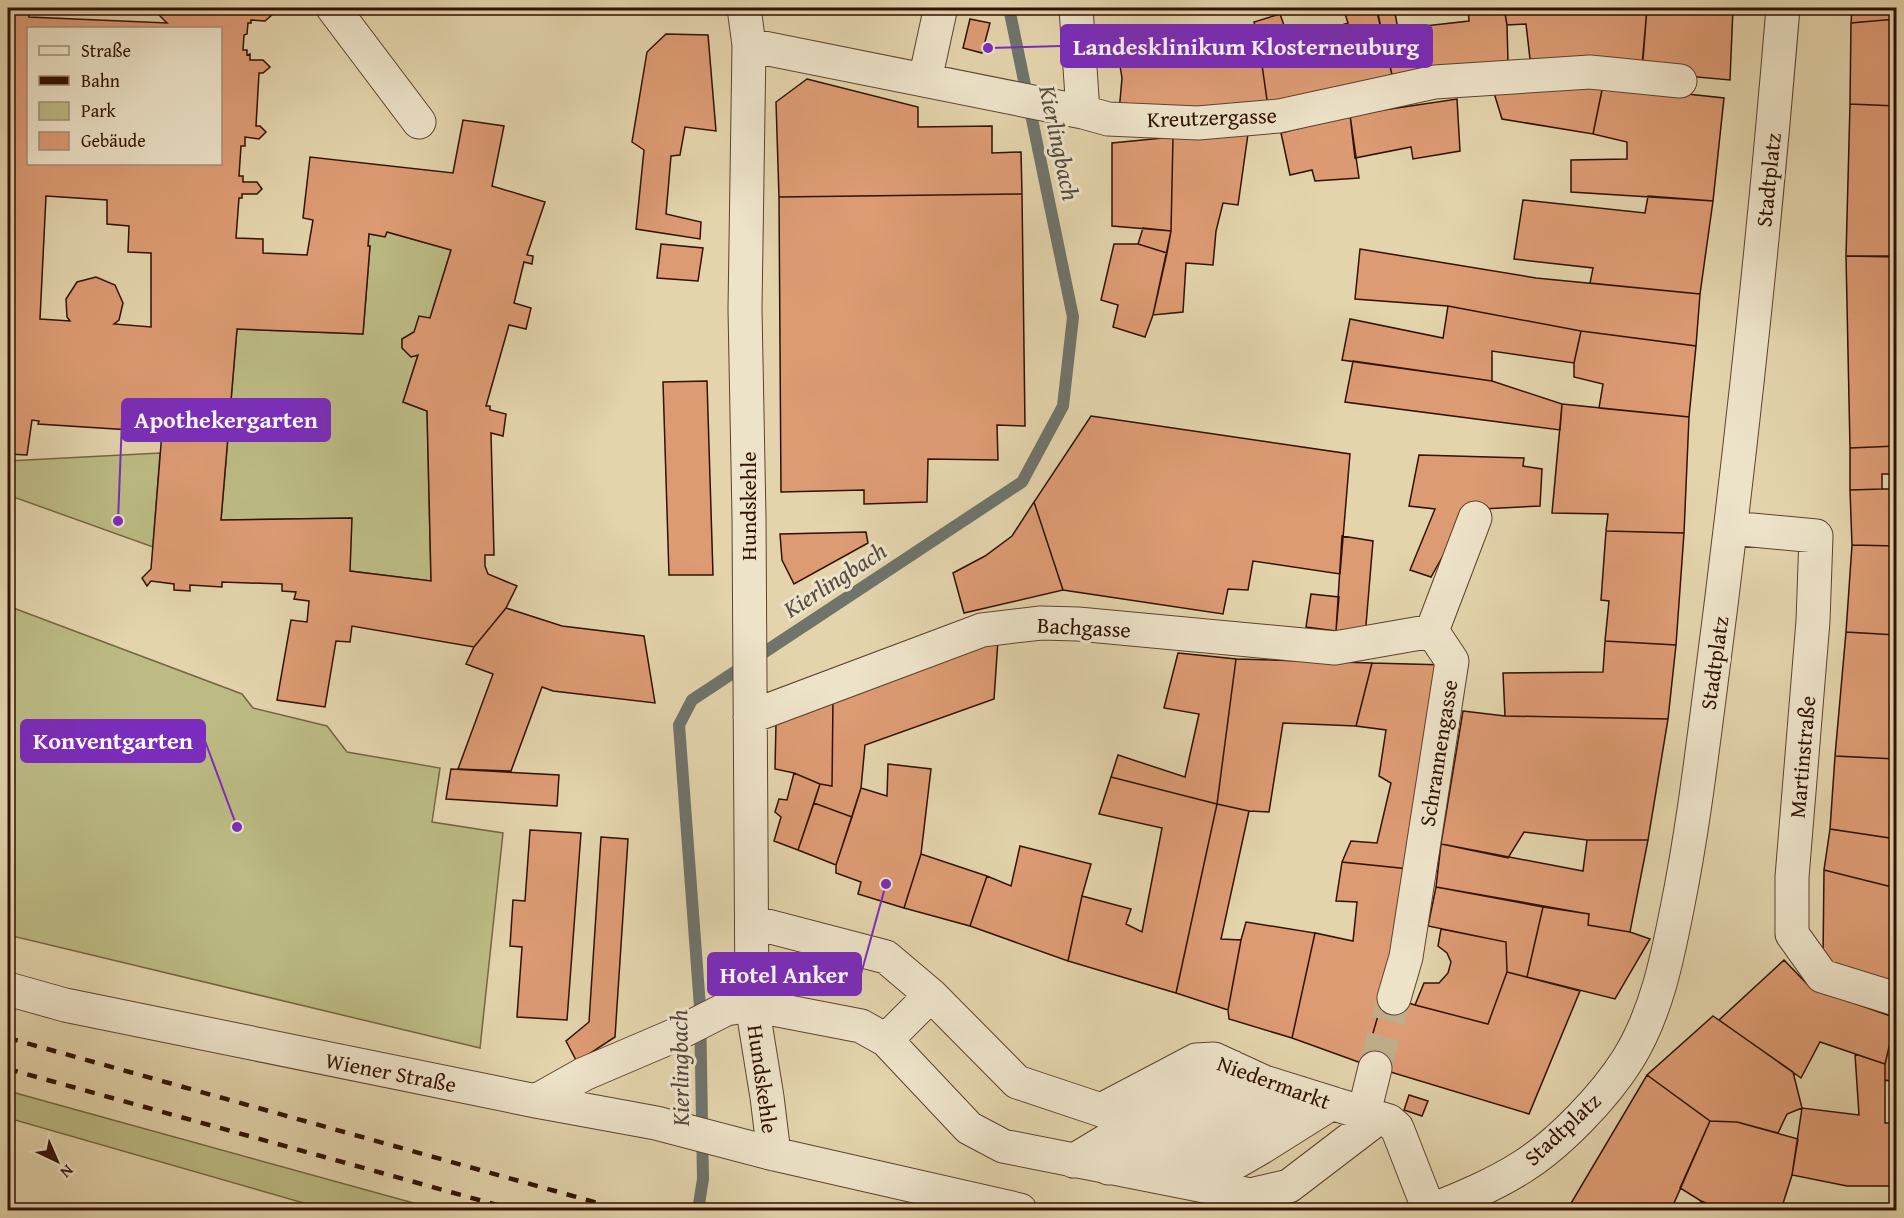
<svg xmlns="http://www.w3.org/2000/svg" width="1904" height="1218" font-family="'Gentium Book Plus',serif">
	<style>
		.green { fill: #bcbb84; stroke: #766643; stroke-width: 1.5 }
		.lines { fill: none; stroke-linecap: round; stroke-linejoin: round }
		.stream { stroke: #6f746c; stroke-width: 12 }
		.building { fill: #dd9b74; stroke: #311102; stroke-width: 1.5; fill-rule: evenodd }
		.minor-tunnel { stroke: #bfad8a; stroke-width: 33; stroke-dasharray: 33 16; stroke-linecap: butt }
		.minor-casing { stroke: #5e422c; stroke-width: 35 }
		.minor { stroke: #ede3c9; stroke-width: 33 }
		.rail { stroke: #311102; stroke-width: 4.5; stroke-dasharray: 10 10; stroke-linecap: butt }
		.labels { text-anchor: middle; stroke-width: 6; stroke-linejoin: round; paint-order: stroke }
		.street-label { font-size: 22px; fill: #311102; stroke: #ede3c9 }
		.water-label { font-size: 24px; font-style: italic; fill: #554b40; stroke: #ede3c9 }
		.leader { fill: none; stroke: #7b2cbf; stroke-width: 2 }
		.callout-dot { fill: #7b2cbf; stroke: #ede3c9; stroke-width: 2 }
		.callout { fill: #7b2cbf; stroke: #7b2cbf; stroke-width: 2 }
		.callout-label { font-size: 24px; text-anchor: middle; font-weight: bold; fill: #fff }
	</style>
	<rect width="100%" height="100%" fill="#e3d4ac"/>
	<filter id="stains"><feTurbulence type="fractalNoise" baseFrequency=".00333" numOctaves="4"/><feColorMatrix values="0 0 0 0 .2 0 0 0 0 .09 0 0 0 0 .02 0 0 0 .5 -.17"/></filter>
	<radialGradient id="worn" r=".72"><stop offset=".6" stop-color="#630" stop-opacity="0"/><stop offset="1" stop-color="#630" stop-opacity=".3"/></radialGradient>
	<path class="green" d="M387,232L451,250L430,318L414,332L402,339V348L411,357L418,355L403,402L427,411L431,581L350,571L351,518L221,520L237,329L363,334L370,246H368L369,234Z
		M160,453L153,547L8,495V461Z
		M8,606L242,694L253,708L327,726L347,752L440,768L432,822L503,833L480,1048L8,935Z
		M8,1090L19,1094L439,1210H328L8,1118Z"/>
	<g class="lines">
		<path class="stream" d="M698,1210L703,1179L700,1007L679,725L692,700L1022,482L1063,406L1073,317L1009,8"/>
	</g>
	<path class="building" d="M8,8H30L29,17L167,23L159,15L160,8H220L222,11L233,8H266L273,14L265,21L251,20V23H248L247,34L244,35L243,50H247V55L250,54V60H263L270,67L263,73H259L256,126H260L266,132L259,139L245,137V146H241L239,176H243V182H257L262,189L257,194H242V198H239L236,238L263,239V253L307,255L313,220L303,218L310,157L453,173L463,120L504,126L492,186L545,202L527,255L533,256L532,264L524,262L514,303L531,308L526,329L509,325L486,406H490V410L506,414L503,436L491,433L494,555H485V566L488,574L517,586L506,608L474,647L352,626L350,642L336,641L325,707L277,700L291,620L307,622L309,601L294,599L296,592L282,591V584L222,582V587L190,585V591L174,590V584L151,581L147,586L142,578L151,569L162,432L38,424L39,421L32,420L27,455L8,454ZM28,28H220V164H28ZM46,196L107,200V224L129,226L128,252L151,253V327L114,324L119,320L123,303L115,285L96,277L77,282L66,299L67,317L70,321L40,319ZM387,232L451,250L430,318L419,316L414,332L402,339V348L411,357L418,355L403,402L427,411L431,581L350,571L352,518L221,520L237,329L363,334L370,246H368L369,234L385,237Z
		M1343,8H1376L1393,79L1268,107L1259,44L1254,22L1280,14L1291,45L1343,40L1339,26L1348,23Z
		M1382,8H1394L1398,29L1469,21L1468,8H1504L1507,25L1508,62L1393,79L1377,10Z
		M1504,8H1647L1642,66L1530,59L1526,24L1507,25Z
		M1647,8H1733L1730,80L1642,72Z
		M1852,8H1896V19L1851,23Z
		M970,19L990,23L982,53L963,48Z
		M1896,19V106L1850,104L1851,23Z
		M666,34L708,35L716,131L685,127L680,155L671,156L666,214L701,222L700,239L636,229L644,150L632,142L647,52Z
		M1259,44L1268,107L1119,112L1122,78L1117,48L1188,53Z
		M807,79L918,107V127L992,126V153L1021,152L1022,194L779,197L776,102Z
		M1603,85L1724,98L1713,201L1571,192V160L1627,159V142L1593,134Z
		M1603,85L1593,134L1502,119L1494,93Z
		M1457,99L1460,151L1413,159L1411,147L1355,158L1350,115Z
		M1850,104L1896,106V256H1846Z
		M1350,115L1359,178L1315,181L1312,170L1290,175L1281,133Z
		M1248,134L1238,205L1223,203L1216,231L1213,265L1186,263L1183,312L1153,315L1171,231L1173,137Z
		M1173,137L1171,231L1112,226V143Z
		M1022,194L1025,426L997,425L998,460L928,459L927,502L864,504V490L781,492L779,197Z
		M1648,196L1713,201L1700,294L1590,283L1593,268L1514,259L1523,200L1645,213Z
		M1143,228L1171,231L1167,253L1138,244Z
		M661,244L703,248L698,281L657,278Z
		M1114,244H1138L1167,253L1153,315L1145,337L1113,327L1118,305L1101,300Z
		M1360,249L1536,278L1700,294L1696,346L1581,331L1448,306L1355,299Z
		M1846,256L1896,257V446L1850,448Z
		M1448,306L1581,331L1574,363L1492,351V381L1342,360L1350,319L1443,338Z
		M1581,331L1696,346L1689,417L1599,408L1603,384L1574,377V363Z
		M1353,361L1492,381L1562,404L1560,430L1345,402Z
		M707,381L713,575H669L663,382Z
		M1562,404L1689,417L1684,533L1606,531L1608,514L1552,513Z
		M1091,416L1350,454L1340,574L1253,561L1248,590L1228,589L1223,614L1063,590L1034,502Z
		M1896,446V474H1882V489L1850,490V448Z
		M1419,455L1524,458L1523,466L1542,469L1540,506L1462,510L1449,545L1431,577L1410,570L1435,509L1409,506Z
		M1882,489H1896V546L1852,545L1850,490Z
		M1034,502L1063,590L964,613L953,573L985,556L1012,536Z
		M1606,531L1684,533L1676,645L1605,641L1609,601L1601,600Z
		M866,532L868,543L794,584L782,560L780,534Z
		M1342,536L1373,541L1365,637L1336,631Z
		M1852,545L1896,546V635L1846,632Z
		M1311,594L1339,597L1336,631L1306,627Z
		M506,608L562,626L644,636L655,703L553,691L542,687L511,771L458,769L493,674L466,664L474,647Z
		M1846,632L1896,635V759L1835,756Z
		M998,640L994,699L865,745L861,788L852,817L814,803L820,784L832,786L833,699Z
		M1605,641L1676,645L1668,719L1505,716L1503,673L1603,672Z
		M1178,653L1236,659L1217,804L1111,777L1118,755L1185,777L1199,714L1164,708Z
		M1236,659L1372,663L1356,726L1283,723L1269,812L1249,811L1217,804Z
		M1372,663L1446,665L1409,869L1342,862L1351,841L1377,843L1391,783L1379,776L1386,730L1356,726Z
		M833,699L832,786L820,784L794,773L775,769L776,723Z
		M1463,711L1505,716L1668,719L1648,840H1587L1524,832L1508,858L1441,844Z
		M1835,756L1896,759V839L1830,829Z
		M888,764L931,769L921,854L904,908L858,894L861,882L836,873V865L861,788L887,796Z
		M451,769L559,775L557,806L446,799Z
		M794,773L820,784L798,850L774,841L781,817L775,812L779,799L787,800Z
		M1111,777L1217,804L1176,993L1068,961L1082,896L1131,909L1126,924L1142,932L1162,828L1099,814Z
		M814,803L852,817L836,865L798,850Z
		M1217,804L1249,811L1221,939L1241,940L1228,1010L1176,993Z
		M1830,829L1896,839V888L1824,870Z
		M530,830L581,833L567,1020L517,1017L522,947L510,946L513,900L525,901Z
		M601,837L628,839L615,1037L577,1062L566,1041L589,1022Z
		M1587,840H1648L1630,932L1588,925L1589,914L1436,887L1441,844L1583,871Z
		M1020,846L1091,864L1082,896L1068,961L970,926L987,876L1011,886Z
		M921,854L987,876L970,926L904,908Z
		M1342,862L1409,869L1384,995L1364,1064L1292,1038L1315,933L1353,941L1357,902L1336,901Z
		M1824,870L1896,888V983L1831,969L1823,958Z
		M1436,887L1543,907L1527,977L1507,972L1506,942L1428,926Z
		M1543,907L1589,914L1588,925L1630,932L1650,939L1615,999L1527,977Z
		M1246,922L1315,933L1292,1038L1229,1019L1228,1010L1241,940Z
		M1441,929L1506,942L1507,972L1488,1024L1415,1005L1424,983H1439L1448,973L1451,962L1447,953L1438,946Z
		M1784,960L1811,988L1896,1018L1885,1064L1820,1042L1801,1078L1719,1020Z
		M1507,972L1580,991L1529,1114L1364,1064L1384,995L1415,1005L1488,1024Z
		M1713,1016L1793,1072L1802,1108L1787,1114L1778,1133L1737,1122L1710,1121L1647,1075Z
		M1896,1018V1082L1885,1080V1064Z
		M1855,1054L1885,1064V1123H1893L1894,1186H1847L1792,1175L1802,1108L1859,1115Z
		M1647,1075L1710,1121L1671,1210H1567Z
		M1409,1095L1428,1101L1422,1116L1404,1110Z
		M1710,1121L1737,1122L1798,1139L1792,1175L1781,1210H1724L1701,1201L1680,1188Z
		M1701,1201L1724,1210H1698Z"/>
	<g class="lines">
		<path class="minor-tunnel" d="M1375,1068L1394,998"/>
		<defs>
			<path id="minor" d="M333,8L419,122
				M744,8L749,45L745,309L749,517L752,1005L767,1097L774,1154
				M1076,8L1083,112
				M749,45L1083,112L1108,119L1198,123L1279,116L1435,82L1590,72L1680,81
				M925,80L940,11V8
				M1731,528L1816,536L1813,621L1792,877V934L1822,976L1896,999
				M750,717L982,630L1041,623L1078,624L1335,648L1432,631
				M752,922L886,957L931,995
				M8,989L65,1005L536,1101L656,1123L774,1154L1020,1210
				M1394,998L1406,957L1452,661L1432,631L1475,518
				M886,1040L931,995L1017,1082L1101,1110L1196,1060L1214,1059L1264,1082L1389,1121L1397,1128L1429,1210
				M536,1101L584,1074L673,1036L726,1009L752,1005L861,1026L886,1040L969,1128L1003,1146L1250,1195L1289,1186L1378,1118
				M1364,1113L1375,1068
				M1073,1161L1167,1104L1232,1067
				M1108,1168L1264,1082
				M1148,1175L1300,1093
				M1198,1184L1262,1147L1332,1103
				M1432,1210C1462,1198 1494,1185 1522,1167C1559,1144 1605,1096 1628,1059C1656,1014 1667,960 1677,909C1691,840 1700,769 1709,699C1739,469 1764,239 1783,8"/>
		</defs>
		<use href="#minor" class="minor-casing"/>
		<use href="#minor" class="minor"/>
		<path class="rail" d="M8,1038L623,1210
			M8,1069L515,1210"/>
	</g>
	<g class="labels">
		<g class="street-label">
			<text transform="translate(1212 117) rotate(-2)" y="8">Kreutzergasse</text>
			<text transform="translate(1768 180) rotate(-84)" y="8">Stadtplatz</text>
			<text transform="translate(748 506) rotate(-90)" y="8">Hundskehle</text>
			<text transform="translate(1084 627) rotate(3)" y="8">Bachgasse</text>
			<text transform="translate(1714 663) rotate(-82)" y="8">Stadtplatz</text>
			<text transform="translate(1438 753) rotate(-81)" y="8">Schrannengasse</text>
			<text transform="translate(1802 757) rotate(-85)" y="8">Martinstraße</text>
			<text transform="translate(391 1072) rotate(11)" y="8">Wiener Straße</text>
			<text transform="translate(763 1079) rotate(82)" y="8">Hundskehle</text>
			<text transform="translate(1274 1082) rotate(20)" y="8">Niedermarkt</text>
			<text transform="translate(1562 1129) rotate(-43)" y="8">Stadtplatz</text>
		</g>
		<g class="water-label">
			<text transform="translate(1059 143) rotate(78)" y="8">Kierlingbach</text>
			<text transform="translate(835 580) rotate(-33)" y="8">Kierlingbach</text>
			<text transform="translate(680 1068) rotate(-91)" y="8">Kierlingbach</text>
		</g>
	</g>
	<path class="leader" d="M988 48L1061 46M118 521L122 420M237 827L205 741M886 884L861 974"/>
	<g class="callout-dot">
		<circle cx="988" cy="48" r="6"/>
		<circle cx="118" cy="521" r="6"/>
		<circle cx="237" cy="827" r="6"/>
		<circle cx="886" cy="884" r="6"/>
	</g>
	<g class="callout">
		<rect x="1061" y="25" width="371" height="42" rx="6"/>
		<rect x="122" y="399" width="208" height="42" rx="6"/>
		<rect x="21" y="720" width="184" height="42" rx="6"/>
		<rect x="708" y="953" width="153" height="42" rx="6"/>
	</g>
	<g class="callout-label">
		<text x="1246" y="55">Landesklinikum Klosterneuburg</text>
		<text x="226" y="428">Apothekergarten</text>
		<text x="113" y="749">Konventgarten</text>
		<text x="784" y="983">Hotel Anker</text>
	</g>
	<rect width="1904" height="1218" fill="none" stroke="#e3d4ac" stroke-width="30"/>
	<rect x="9" y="9" width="1886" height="1200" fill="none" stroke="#311102" stroke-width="3"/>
	<rect x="15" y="15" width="1874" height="1188" fill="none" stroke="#311102" stroke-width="1.5"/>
	<rect x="27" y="27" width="195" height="138" fill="#ede3c9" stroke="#a28f79" stroke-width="1.5"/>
	<rect x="39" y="46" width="30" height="9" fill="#ede3c9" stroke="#a28f79" stroke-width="1.5"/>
	<text x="81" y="57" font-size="18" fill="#311102">Straße</text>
	<rect x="39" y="76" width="30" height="9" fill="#311102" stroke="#a28f79" stroke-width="1.5"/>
	<text x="81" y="87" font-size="18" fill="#311102">Bahn</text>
	<rect x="39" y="102" width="30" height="18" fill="#bcbb84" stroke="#a28f79" stroke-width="1.5"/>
	<text x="81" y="117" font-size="18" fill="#311102">Park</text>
	<rect x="39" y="132" width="30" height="18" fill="#dd9b74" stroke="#a28f79" stroke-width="1.5"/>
	<text x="81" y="147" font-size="18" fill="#311102">Gebäude</text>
	<g transform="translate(57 1161) rotate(136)" stroke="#ede3c9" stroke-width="4.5" paint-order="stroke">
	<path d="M0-4.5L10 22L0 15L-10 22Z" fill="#311102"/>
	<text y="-9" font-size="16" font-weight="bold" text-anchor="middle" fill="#311102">N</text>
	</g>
	<rect width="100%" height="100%" filter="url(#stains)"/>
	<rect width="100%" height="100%" fill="url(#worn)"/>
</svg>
